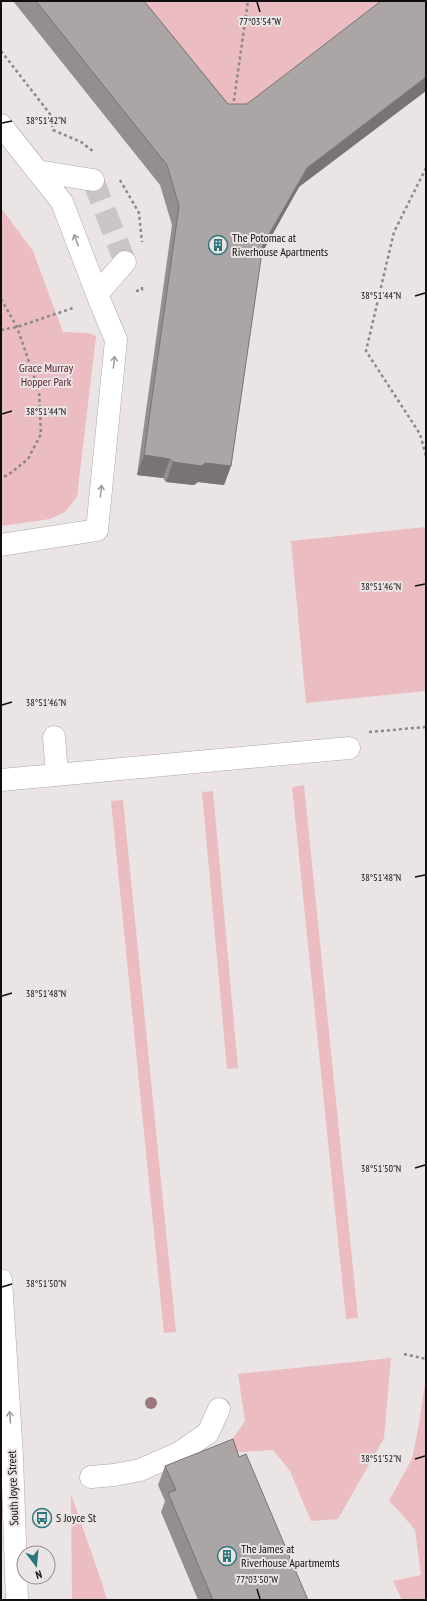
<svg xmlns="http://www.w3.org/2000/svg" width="427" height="1601" font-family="'PT Sans Narrow',sans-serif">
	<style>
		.green { fill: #ebbcc2 }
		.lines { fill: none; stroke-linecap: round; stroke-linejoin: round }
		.minor-tunnel { stroke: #cac4c4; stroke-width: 22; stroke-dasharray: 22 11; stroke-linecap: butt }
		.minor-casing { stroke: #ada6a7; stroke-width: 23 }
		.major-casing { stroke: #ada6a7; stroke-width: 23 }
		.path { stroke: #8d8888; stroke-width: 2.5; stroke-dasharray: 3 3; stroke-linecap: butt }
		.minor { stroke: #fff; stroke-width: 22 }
		.major { stroke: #fff; stroke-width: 22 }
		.tree { fill: #9c777f }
		.wall { fill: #948e8f }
		.shaded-wall { fill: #787474 }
		.building { fill: #aca5a6; stroke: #787474 }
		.oneway { stroke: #a09f9f }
		.ticks { fill: none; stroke: #110e0f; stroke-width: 1.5 }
		.labels { text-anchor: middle; stroke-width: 4; stroke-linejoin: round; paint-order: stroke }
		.poi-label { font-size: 12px; fill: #110e0f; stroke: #ebe4e4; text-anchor: start }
		.park-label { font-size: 12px; fill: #5b1d2c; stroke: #ebe4e4 }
		.street-label { font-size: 12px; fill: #110e0f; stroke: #ebe4e4 }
		.ticks-label { font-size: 10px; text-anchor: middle; fill: #110e0f; stroke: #ebe4e4; stroke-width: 4; stroke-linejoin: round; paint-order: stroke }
	</style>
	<rect width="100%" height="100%" fill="#ebe4e4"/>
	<path class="green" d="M122,1H399L239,124Z
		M1,208L33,251L63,332L88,333L96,336L77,497L65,512L50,519L1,526Z
		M426,527V691L306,703L291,541Z
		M304,785L358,1318L346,1319L292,787Z
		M213,791L238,1068L227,1069L202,792Z
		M123,800L176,1332L164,1333L111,801Z
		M391,1358L384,1438L338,1519L311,1521L290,1471L273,1450L223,1453L245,1421L238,1374Z
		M426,1377V1600H402L393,1581L421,1575L415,1530L399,1511L389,1501L412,1459L419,1424Z
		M71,1494L103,1586L107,1600H72Z"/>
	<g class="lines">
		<path class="minor-tunnel" d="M93,180L125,262"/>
		<defs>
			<path id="minor" d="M1,125L62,202L99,299L116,340L97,530L1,545
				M37,171L93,180
				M97,294L125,262
				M54,737L57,774
				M1,780L349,748
				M91,1477L114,1475L140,1470L179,1453L208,1433L219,1409"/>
			<path id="major" d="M1,1280L12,1456L17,1600"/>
		</defs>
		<use href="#minor" class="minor-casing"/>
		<use href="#major" class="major-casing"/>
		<path class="path" d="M1,51L50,114L53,130L81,142L94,152
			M233,107L248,1
			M426,168L394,232L366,351L420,434L426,456
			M120,180L139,213L142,242
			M136,291L142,290V285
			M1,299L17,327L39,391L41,434L28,459L8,475L1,478
			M1,330L17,327L73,308
			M369,732L426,727
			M404,1354L426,1359"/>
		<use href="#minor" class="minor"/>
		<use href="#major" class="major"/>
	</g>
	<circle class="tree" cx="151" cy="1403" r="6"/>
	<path class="wall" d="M13,1H144L228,104L299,187L261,254L231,466L224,485L198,482L194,485L166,482L163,478L137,475L172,225L160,185Z
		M239,1457L308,1600H198L161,1512L165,1501L158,1485L165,1466Z"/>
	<path class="shaded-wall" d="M426,77V91L299,187L256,264L263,245L307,168Z
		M144,455L170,459L163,478L137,475Z
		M173,462L205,463L231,466L224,485L198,482L194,485L166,482Z"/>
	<path class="building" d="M36,1H144L228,104H247L381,1H426V77L307,168L263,245L231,466L205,463L202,466L173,462L170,459L144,455L179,206L167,165Z
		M233,1439L239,1457L246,1454L308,1600H213L168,1493L176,1490L165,1466Z"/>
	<defs><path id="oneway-shaft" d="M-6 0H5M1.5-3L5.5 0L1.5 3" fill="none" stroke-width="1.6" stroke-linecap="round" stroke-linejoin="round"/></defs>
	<g class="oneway">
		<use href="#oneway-shaft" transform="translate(76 240) rotate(-111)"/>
		<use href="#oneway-shaft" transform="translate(114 362) rotate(-84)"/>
		<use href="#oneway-shaft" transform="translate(101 491) rotate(-84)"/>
		<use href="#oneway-shaft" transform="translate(10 1417) rotate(-94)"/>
	</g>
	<path class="ticks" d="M257,2L260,12M2,123L12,121M415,296L425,293M2,414L12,411M415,586L425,584M2,705L12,702M415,877L425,875M2,996L12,993M415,1168L425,1165M2,1287L12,1284M415,1459L425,1456M257,1589L260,1599"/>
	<defs>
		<symbol id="building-ring" viewBox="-11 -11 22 22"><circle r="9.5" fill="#ebe4e4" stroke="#2d767b" stroke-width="1.5"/><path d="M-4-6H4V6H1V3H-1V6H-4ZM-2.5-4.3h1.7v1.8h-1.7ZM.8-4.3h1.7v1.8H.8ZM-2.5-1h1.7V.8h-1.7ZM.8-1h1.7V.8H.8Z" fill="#2d767b"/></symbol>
		<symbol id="bus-ring" viewBox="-11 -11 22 22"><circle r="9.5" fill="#ebe4e4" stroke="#2d767b" stroke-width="1.5"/><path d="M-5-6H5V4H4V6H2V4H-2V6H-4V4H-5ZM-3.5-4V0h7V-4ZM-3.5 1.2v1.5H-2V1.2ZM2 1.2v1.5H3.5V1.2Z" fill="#2d767b"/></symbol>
	</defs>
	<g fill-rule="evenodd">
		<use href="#building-ring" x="207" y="234" width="22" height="22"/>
		<use href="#bus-ring" x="31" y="1507" width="22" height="22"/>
		<use href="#building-ring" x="216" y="1545" width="22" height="22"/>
	</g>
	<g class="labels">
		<g class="poi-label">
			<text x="232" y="242">The Potomac at<tspan x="232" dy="14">Riverhouse Apartments</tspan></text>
			<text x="56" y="1522">S Joyce St</text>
			<text x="241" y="1553">The James at<tspan x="241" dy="14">Riverhouse Apartmemts</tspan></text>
		</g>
		<g class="park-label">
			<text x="46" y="372">Grace Murray<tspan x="46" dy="14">Hopper Park</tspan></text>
		</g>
		<g class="street-label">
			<text transform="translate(13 1488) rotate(-92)" y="4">South Joyce Street</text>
		</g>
	</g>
	<g class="ticks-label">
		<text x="260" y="25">77°03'54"W</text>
		<text x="46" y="124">38°51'42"N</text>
		<text x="381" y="299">38°51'44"N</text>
		<text x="46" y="415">38°51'44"N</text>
		<text x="381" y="590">38°51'46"N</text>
		<text x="46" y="706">38°51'46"N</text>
		<text x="381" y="881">38°51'48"N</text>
		<text x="46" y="997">38°51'48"N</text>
		<text x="381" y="1172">38°51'50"N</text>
		<text x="46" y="1287">38°51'50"N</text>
		<text x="381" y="1462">38°51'52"N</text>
		<text x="257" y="1583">77°03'50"W</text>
	</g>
	<rect width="427" height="1601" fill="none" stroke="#110e0f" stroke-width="4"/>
	<g transform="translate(36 1565) rotate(164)"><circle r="19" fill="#ebe4e4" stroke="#948e8f"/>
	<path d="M0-3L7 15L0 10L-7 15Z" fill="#2d767b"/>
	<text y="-6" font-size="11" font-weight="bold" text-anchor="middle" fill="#110e0f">N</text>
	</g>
</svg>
